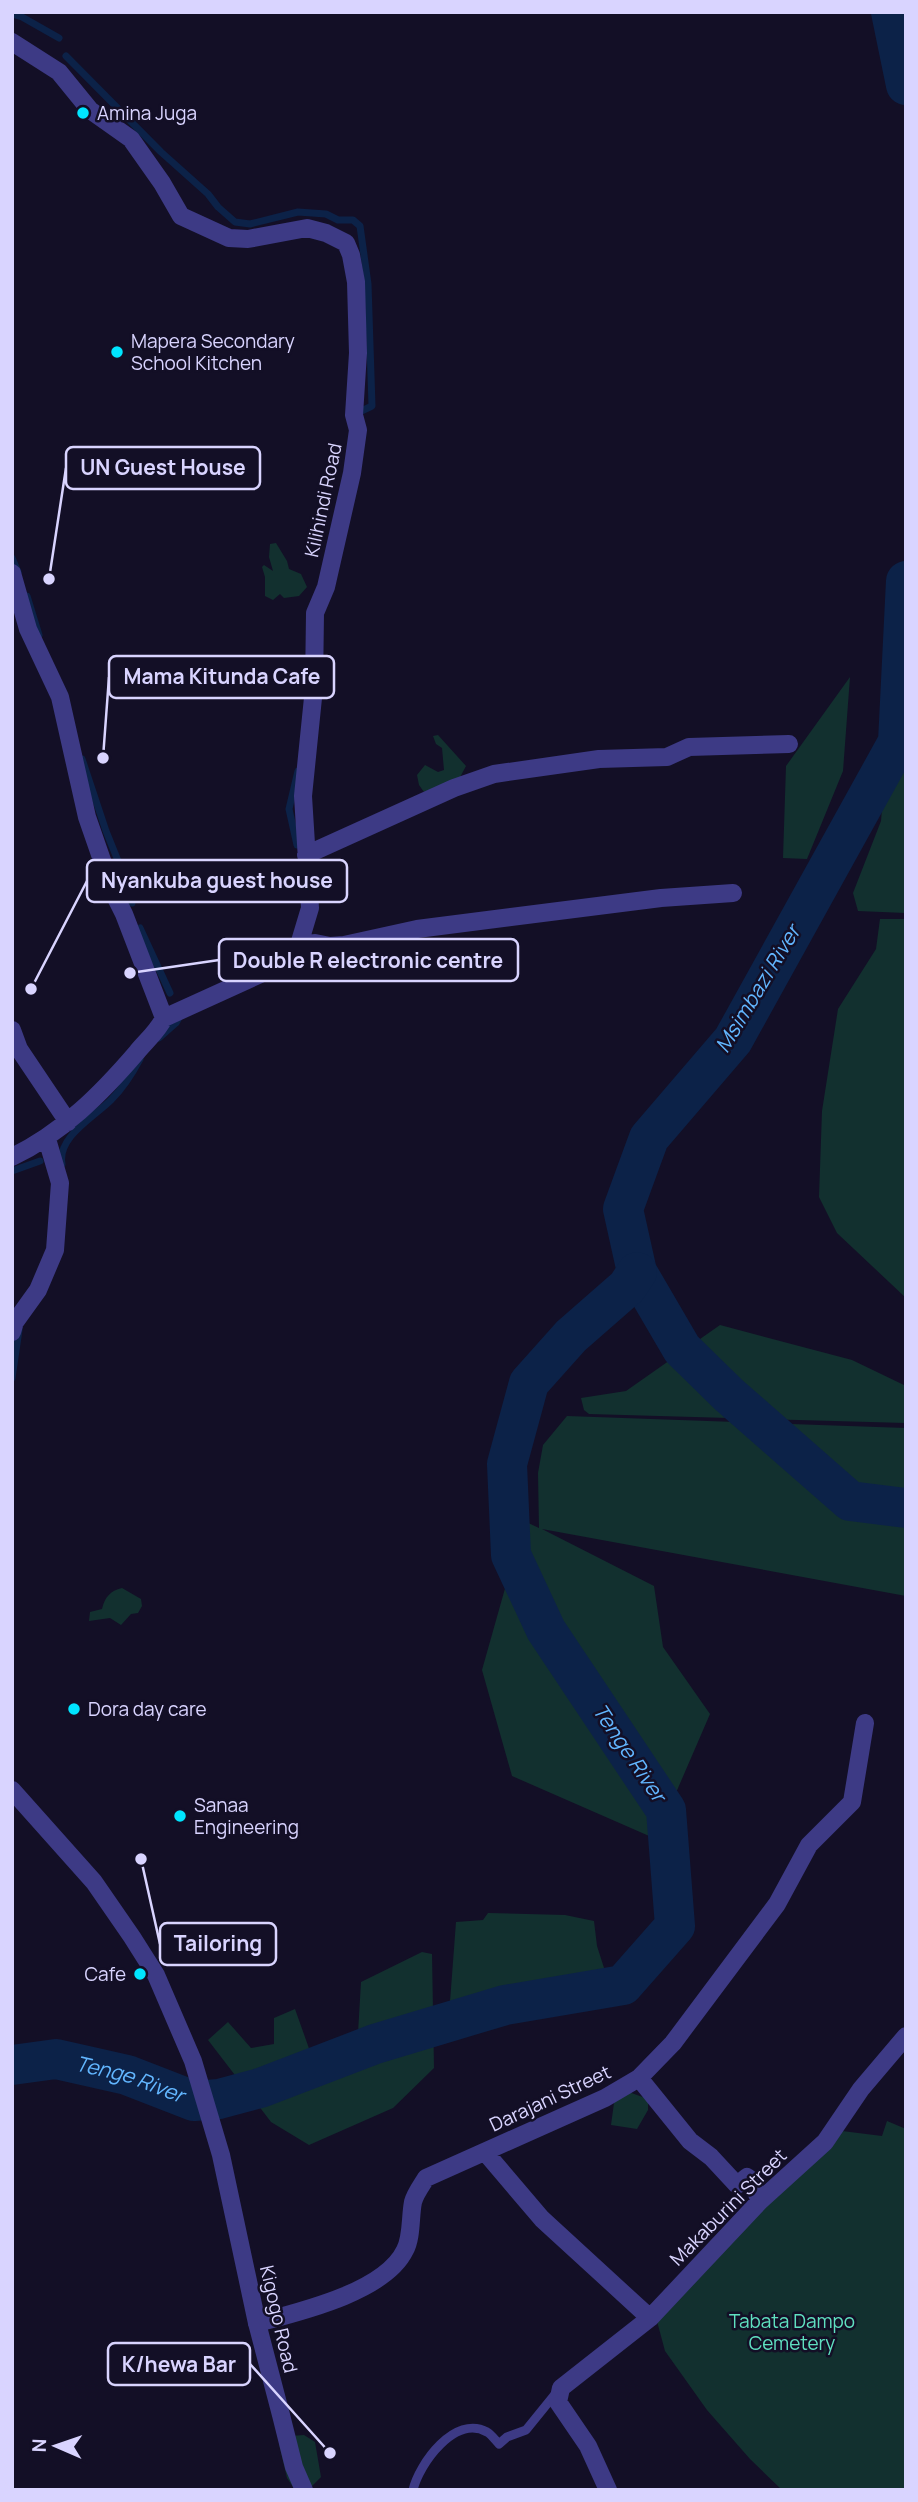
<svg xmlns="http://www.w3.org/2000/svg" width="918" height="2502" font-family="Manrope,sans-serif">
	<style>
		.green { fill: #12302f }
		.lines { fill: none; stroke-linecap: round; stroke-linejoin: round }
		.stream { stroke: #0c2248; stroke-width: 7 }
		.river { stroke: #0c2248; stroke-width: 40 }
		.service { stroke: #3d3a85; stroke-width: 9 }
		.minor { stroke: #3d3a85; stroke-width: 18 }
		.tertiary { stroke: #3d3a85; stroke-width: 18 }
		.poi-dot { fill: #00e5ff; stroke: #130f26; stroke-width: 2.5 }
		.labels { text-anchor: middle; stroke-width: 5; stroke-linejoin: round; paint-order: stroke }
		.poi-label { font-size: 19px; fill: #d9d4ff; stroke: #130f26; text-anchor: start }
		.street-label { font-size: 19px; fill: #d9d4ff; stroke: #130f26 }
		.park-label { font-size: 19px; fill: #5fe0c0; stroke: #130f26 }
		.water-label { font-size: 21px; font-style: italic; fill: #62b6ff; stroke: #130f26 }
		.leader { fill: none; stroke: #d9d4ff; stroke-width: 2.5 }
		.callout-dot { fill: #d9d4ff; stroke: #130f26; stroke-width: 2.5 }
		.callout { fill: #130f26; stroke: #d9d4ff; stroke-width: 2.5 }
		.callout-label { font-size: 21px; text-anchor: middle; font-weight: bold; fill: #d9d4ff }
	</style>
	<rect width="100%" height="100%" fill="#130f26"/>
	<path class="green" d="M276,543L287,561L289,569L301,574L307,587L299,596L284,598L280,594L273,600L265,596V577L262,567L264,565L273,571L269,557L270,544Z
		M906,624V913L858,911L853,893L881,821L891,699Z
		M850,677L843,771L807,859L783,858L786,766Z
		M438,735L466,766L458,781L424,792L419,785L417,775L425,765L438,772L444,770L442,748L436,744L433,736Z
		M880,919H906V1298L837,1233L819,1197L822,1111L838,1009L876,949Z
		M720,1325L852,1360L906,1386V1423L589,1414L584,1410L581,1398L626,1391Z
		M567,1416L906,1428V1596L542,1529L654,1586L663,1647L710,1714L656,1839L512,1776L482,1670L524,1521L539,1528L538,1473L543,1445Z
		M122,1588L141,1599L142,1606L138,1613L131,1614L121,1625L110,1618L89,1621L90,1612L102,1609C105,1597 110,1591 122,1588Z
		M488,1913L565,1915L594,1921L597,1946L605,1971L598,1999L552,2013L499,2020L449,2015L456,1922L483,1920Z
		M422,1952L432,1954L434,2068L393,2108L309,2145L271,2122L208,2040L228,2022L251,2048L274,2044V2018L295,2009L311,2054L358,2033L361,1982Z
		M626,2091L648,2099V2110L637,2129L611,2125L614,2103Z
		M887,2121L906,2129V2490H782L750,2459L707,2410L665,2351L654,2310L834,2130L882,2136Z
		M304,2435L315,2442L321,2477L311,2487L295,2490L287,2478L279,2444L290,2436Z"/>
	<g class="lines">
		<path class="stream" d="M12,14L22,17L59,38
			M66,56L161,152L208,194L218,207L235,222L250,224L298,212L326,214L338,220H353L360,226L368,284L372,406L355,414
			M12,558L18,572
			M906,564V566
			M27,596L39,635
			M82,759L106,831L131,893L132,903
			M297,845L289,809L298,771
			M140,928L170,993
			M159,1038L176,1023L180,1016
			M62,1164C57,1137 94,1117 111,1100C123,1088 132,1074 140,1059
			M12,1171L40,1161
			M12,1378L19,1330
			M194,2101L202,2114"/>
		<g class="river">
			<path d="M891,12L906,85"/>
			<path d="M906,581L898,742L733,1040L649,1138L623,1209L637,1272L682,1349L729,1395L850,1501L906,1508"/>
			<path id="s1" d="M12,2065L56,2059L127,2075L194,2101L219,2099L260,2088L375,2044L505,2005L623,1985L675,1926L666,1810L546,1630L511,1555L507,1464L529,1383L571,1336L627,1287L637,1272"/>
		</g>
		<path class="service" d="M413,2490C419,2464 455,2414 487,2432C491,2434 496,2441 499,2444L507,2437L526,2430L556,2393"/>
		<path class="minor" d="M12,42L59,72L90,110L131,139L162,183L181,216L229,238L248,239L307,228L326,233L346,243L351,255L356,282L358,353L354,415L358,430L352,473L326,587L315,613L314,688L303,796L310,908L298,948L267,971L164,1018
			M12,573L28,629L60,697L87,817L113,892L124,914L164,1018
			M306,855L454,788L494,774L599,759L667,757L689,747L789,744
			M298,948L315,943L330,946L344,945L417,929L661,898L733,893
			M12,1030L19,1049L68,1122
			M12,1157C62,1133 101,1094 137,1052C146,1041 158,1031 164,1018
			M12,1332L15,1322L38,1290L55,1250L60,1183L47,1139
			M639,2078L690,2141L711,2157L737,2185L747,2177L751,2180L760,2201
			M485,2152L542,2219L650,2318
			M257,2323C299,2312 385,2292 405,2250C412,2237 410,2217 413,2202C415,2194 421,2186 426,2178L605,2098L639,2078L673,2043L777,1904L809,1845L852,1802L865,1723
			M608,2490L588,2446L558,2402L561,2388L650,2318L760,2201L825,2142L861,2089L906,2036"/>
		<path class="tertiary" d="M12,1790L94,1882L132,1937L156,1975L193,2061L221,2155L257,2323L281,2415L294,2467L304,2490"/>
	</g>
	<g class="poi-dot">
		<circle cx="83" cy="113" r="7"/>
		<circle cx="117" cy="352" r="7"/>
		<circle cx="74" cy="1709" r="7"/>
		<circle cx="180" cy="1816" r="7"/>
		<circle cx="140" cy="1974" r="7"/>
	</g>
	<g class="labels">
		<g class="poi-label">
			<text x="97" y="120">Amina Juga</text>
			<text x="131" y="348">Mapera Secondary<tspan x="131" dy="22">School Kitchen</tspan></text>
			<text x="88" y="1716">Dora day care</text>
			<text x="194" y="1812">Sanaa<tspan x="194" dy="22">Engineering</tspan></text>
			<text x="126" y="1981" text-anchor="end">Cafe</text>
		</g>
		<g class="street-label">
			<text transform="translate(323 500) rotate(-78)" y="7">Kilihindi Road</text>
			<text transform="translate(550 2098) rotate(-25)" y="7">Darajani Street</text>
			<text transform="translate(728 2207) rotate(-45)" y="7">Makaburini Street</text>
			<text transform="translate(279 2319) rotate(77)" y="7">Kigogo Road</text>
		</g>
		<g class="park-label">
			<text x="792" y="2328">Tabata Dampo<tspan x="792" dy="22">Cemetery</tspan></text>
		</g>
		<g class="water-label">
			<text transform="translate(758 989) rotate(-59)" y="7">Msimbazi River</text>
			<text transform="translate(629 1753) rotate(56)" y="7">Tenge River</text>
			<text dy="7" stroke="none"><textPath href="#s1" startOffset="121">Tenge River</textPath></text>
		</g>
	</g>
	<path class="leader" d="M49 579L66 468M103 758L109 677M31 989L87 881M130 973L219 960M141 1859L160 1944M330 2453L250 2364"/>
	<g class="callout-dot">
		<circle cx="49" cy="579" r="7"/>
		<circle cx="103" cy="758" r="7"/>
		<circle cx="31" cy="989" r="7"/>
		<circle cx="130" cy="973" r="7"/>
		<circle cx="141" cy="1859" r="7"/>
		<circle cx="330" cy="2453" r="7"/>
	</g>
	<g class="callout">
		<rect x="66" y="447" width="194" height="42" rx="7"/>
		<rect x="109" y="656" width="225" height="42" rx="7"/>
		<rect x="87" y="860" width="260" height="42" rx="7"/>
		<rect x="219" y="939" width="299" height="42" rx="7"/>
		<rect x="160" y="1923" width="116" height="42" rx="7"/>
		<rect x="108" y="2343" width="142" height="42" rx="7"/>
	</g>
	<g class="callout-label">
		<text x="163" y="475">UN Guest House</text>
		<text x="222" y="684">Mama Kitunda Cafe</text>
		<text x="217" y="888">Nyankuba guest house</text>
		<text x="368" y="968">Double R electronic centre</text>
		<text x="218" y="1951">Tailoring</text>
		<text x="179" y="2372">K/hewa Bar</text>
	</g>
	<rect width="918" height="2502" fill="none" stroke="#d9d4ff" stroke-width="28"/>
	<g transform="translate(56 2446) rotate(272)" stroke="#130f26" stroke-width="5" paint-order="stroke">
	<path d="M0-5L12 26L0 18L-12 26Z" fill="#d9d4ff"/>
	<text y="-10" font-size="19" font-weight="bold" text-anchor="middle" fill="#d9d4ff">N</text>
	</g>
</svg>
